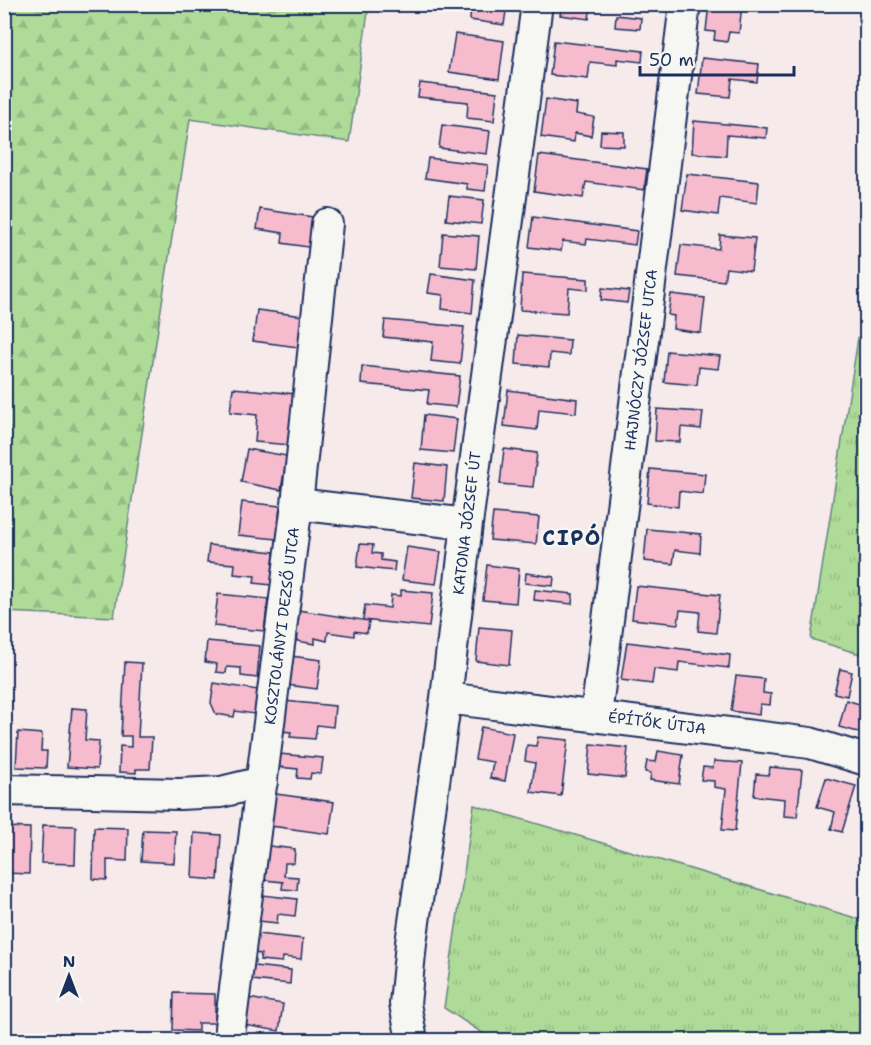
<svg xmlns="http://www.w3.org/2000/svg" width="871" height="1045" font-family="'Shantell Sans',sans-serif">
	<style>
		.grass { fill: url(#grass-tufts); stroke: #65857c; stroke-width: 1.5 }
		.forest { fill: url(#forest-firs); stroke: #65857c; stroke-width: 1.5 }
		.building { fill: #f6bcce; stroke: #1b2f5e; stroke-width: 1.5 }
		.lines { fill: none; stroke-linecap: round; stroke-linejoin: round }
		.minor-casing { stroke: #1b2f5e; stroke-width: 34 }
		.minor { stroke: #f6f6f2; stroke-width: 30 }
		.labels { text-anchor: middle; stroke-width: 5; stroke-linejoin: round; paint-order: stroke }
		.street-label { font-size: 15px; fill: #1b2f5e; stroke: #f6f6f2 }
		.district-label { font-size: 21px; font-weight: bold; letter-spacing: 1.5px; fill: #1b2f5e; stroke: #f6f6f2 }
	</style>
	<defs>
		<pattern id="grass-tufts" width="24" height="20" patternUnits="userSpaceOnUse" patternTransform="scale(1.5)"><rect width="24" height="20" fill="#afdb99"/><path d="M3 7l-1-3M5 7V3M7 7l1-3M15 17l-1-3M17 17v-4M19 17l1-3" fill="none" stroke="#96bc86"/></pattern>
		<pattern id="forest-firs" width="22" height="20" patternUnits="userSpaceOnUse" patternTransform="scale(1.5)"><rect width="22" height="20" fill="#afdb99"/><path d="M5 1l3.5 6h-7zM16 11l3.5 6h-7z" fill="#96bc86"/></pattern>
	</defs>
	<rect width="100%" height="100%" fill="#f6eaeb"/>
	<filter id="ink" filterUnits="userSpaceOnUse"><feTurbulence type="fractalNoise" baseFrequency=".0167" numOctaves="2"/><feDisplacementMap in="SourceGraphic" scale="12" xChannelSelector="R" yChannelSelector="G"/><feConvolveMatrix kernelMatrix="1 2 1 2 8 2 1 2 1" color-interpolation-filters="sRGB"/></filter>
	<g filter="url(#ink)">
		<path class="grass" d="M866,287V656L811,639Z
			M474,805L866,921V1040H493L444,1008Z"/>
		<path class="forest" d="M5,4L369,5L349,142L190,119L114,617L5,612Z"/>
		<path class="building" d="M471,4H507L504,25L470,20Z
			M562,4H591L589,19L560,15Z
			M611,4H645L644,9Z
			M709,4H742L739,33L729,32L727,42L714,40L715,32L706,31Z
			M616,15L641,18L640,29L615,27Z
			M455,34L504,41L499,79L449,72Z
			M554,41L643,51L642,62L617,59V65L590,62L588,79L550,75Z
			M702,58L759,64L757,82L732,79L730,97L698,94Z
			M420,83L497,92L494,121L467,118L468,102L418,97Z
			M546,99L577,104L576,114L594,117L591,136L575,133L574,142L541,137Z
			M694,121L767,128L766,138L727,135L726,156L692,153Z
			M442,125L490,131L487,154L439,148Z
			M601,131L624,132V146L600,145Z
			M539,155L647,169L644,190L586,182L583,198L534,191Z
			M428,158L488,165L485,191L467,189V184L425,178Z
			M687,174L759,182L757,203L720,198L718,215L682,210Z
			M449,196L484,200L481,224L446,220Z
			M260,209L319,218L314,248L282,243L283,233L257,229Z
			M533,217L637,231L635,245L587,239L586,244L563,241L561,251L529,247Z
			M443,233L479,236L476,269L440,266Z
			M720,235L755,238L751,271L726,268L724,281L677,276L681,245L719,249Z
			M431,274L475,280L472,313L442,309L443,295L428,293Z
			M522,274L588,279V290L569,288L567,313L520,310Z
			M602,288L629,291L627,303L601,300Z
			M671,294L705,298L701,333L673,329L674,316L668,315Z
			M257,310L303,316L298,347L253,341Z
			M385,320L464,327L460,364L431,361L433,342L383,337Z
			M518,335L570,340L569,355L550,353L549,367L516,364Z
			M667,351L720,356L718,369L699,367L697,385L664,382Z
			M362,366L460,376L456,407L427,404L429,390L361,384Z
			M233,388L296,394L291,445L255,442L257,415L230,412Z
			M508,390L577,399L576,413L539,409L537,430L504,426Z
			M657,409L703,412L701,429L681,427L680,442L655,441Z
			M424,415L457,419L453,453L421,450Z
			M247,449L287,456L281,490L241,482Z
			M504,449L537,453L533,487L500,484Z
			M415,463L447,467L444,501L411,498Z
			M650,469L705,474L703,494L679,491L678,507L647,503Z
			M242,502L280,506L277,539L238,535Z
			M493,513L539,517L536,544L490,540Z
			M647,529L701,534L700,553L675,550L673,564L644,561Z
			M360,544L373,545L372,553L381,554V560L395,562L394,571L357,567Z
			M209,545L274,552L271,585L254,583L255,576L234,574L235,564L207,562Z
			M407,547L441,552L436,584L402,580Z
			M487,565L519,569L516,603L483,600Z
			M526,573L554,577L553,586L525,583Z
			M636,586L720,595L716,633L698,631L700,612L680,610L678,624L632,619Z
			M401,590L433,593L429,627L363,620L365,605L390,608L391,595L401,596Z
			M535,590L573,594L572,604L534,600Z
			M218,594L268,599L264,631L214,626Z
			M298,610L369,621L367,633L354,631V636L328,632L327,641L315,638V644L297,641L298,635L294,634Z
			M479,627L512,630L509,665L476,661Z
			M207,641L260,646L257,678L241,676V668L227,667L226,673L216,672L217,664L205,662Z
			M627,642L730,655L729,668L679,662L678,672L654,669L652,684L621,680Z
			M291,656L321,660L317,689L287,685Z
			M125,662L142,663L138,737H152L150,769H136V773L119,772L120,746L131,747V736H121Z
			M840,669L852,672L847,696L834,693Z
			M736,676L764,679L763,693L771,694L770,705L760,704L759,715L731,711Z
			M214,683L258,690L254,714L235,711L234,717L216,714L211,703Z
			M846,700L866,706V734L839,727Z
			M284,701L335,706L333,727L317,725L315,739L290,737L291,732L281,731Z
			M72,708L87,709L85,740L99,741L97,769L67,767Z
			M481,727L513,733L505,781L490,778L493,762L475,759Z
			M18,732L42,734L41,751H47L46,768L16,767Z
			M538,737L568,740L561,796L531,792L535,763L525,761L527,745L536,746Z
			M591,744L628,748L625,778L588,774Z
			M658,751L683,755L679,784L650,780L651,773L645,772L647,761L656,762Z
			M279,754L323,758L321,774L311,773L310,779L297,778L298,769L278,767Z
			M714,761L742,763L735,831L722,830L726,789L714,787V781L701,780L703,767L713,768Z
			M770,767L802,770L797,817L784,816L785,799L754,796L756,774L769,775Z
			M826,778L856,786L842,832L831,829L835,812L817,807Z
			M276,794L334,802L329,834L271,826Z
			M43,825L76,826L75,864L41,863Z
			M4,827L30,828L29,874L6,873L4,909Z
			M94,827L128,828L127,861L107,860V880L93,879Z
			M143,830L176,831L174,863L141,861Z
			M194,833L221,835L218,880L192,878Z
			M269,846L295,849L294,863H285L284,876L298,877L297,890L282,889L283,882L265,880Z
			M262,895L297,899L295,916L278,914L277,923L259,921Z
			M257,934L303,939L301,959L283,957L282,962L260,960L261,954L254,953Z
			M254,966L291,970L290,984L252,980Z
			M174,993L215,994V1023H198V1031L173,1030Z
			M248,998L283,1004L279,1031L244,1025Z"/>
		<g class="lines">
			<defs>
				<path id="minor" d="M297,504L467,524
					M446,698L810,743L866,760
					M596,716L685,4
					M4,790L179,794L221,792L262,782
					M230,1028L297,504L327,224
					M412,1040L405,1004L411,943L446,698L467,524L537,4"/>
			</defs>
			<use href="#minor" class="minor-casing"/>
			<use href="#minor" class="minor"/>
		</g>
	</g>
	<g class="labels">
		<g class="street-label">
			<text transform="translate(641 360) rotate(-83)" y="5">HAJNÓCZY JÓZSEF UTCA</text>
			<text transform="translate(467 523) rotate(-83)" y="5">KATONA JÓZSEF ÚT</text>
			<text transform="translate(282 626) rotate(-83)" y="5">KOSZTOLÁNYI DEZSŐ UTCA</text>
			<text transform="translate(657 723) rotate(7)" y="5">ÉPÍTŐK ÚTJA</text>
		</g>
		<g class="district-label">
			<text x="572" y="545">CIPÓ</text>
		</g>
	</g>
	<rect width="871" height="1045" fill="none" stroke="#f6f6f2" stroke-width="24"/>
	<rect x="12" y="12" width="847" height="1021" fill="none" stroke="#1b2f5e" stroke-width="2" filter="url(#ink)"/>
	<g transform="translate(69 976)" stroke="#f6f6f2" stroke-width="4.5" paint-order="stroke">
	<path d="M0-4.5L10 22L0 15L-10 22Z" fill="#1b2f5e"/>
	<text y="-9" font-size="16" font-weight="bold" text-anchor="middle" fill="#1b2f5e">N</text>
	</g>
	<path d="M640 66v9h154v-9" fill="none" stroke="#1b2f5e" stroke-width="3"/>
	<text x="649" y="66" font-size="18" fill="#1b2f5e" stroke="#f6f6f2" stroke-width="4.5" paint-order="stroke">50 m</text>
</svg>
